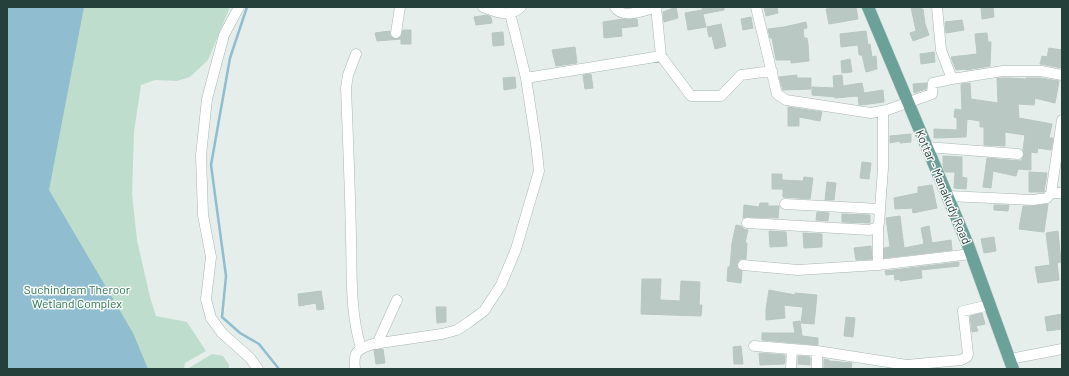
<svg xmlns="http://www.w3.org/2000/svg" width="1069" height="376" font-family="Barlow,sans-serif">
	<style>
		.green { fill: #bfddcc }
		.water { fill: #90bdcf }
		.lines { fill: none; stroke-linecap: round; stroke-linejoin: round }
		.stream { stroke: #90bdcf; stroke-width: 2.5 }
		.building { fill: #bac8c4; stroke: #b8c7c3 }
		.minor-casing { stroke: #a8b6b3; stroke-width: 11 }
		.major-casing { stroke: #c2c9c8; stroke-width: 13 }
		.minor { stroke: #fff; stroke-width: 10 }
		.major { stroke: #6ca19a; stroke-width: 12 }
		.labels { text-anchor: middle; stroke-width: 3; stroke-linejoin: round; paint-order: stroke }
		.street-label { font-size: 12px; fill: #253f3b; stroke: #f6faf8 }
		.park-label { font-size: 12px; fill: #317454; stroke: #f6faf8 }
	</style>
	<rect width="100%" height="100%" fill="#e5eeeb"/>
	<path class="green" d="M7,7H230L208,60L190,77L177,81L155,80L141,85L134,132L132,194L137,240L150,297L156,316L187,322L206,351L185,363L184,368H189L212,354L223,356L229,365V369H7Z"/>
	<path class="water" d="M7,7H84L49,190L133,333L148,369H7Z"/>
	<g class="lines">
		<path class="stream" d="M247,7L230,58L211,165L226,276L222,317L240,333L259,344L279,369"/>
	</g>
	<path class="building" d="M676,7L678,18L664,22L663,12Z
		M702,7H724V10L703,14Z
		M764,7H777L778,13L766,16Z
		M837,7H856L858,19L829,24L826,9Z
		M911,7H921V9H923L925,24L929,35L913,41L910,33L916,31Z
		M981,7H993L994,17L982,19Z
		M702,10L706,27L688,30L685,13Z
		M487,15L491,17L492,23L476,25L474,17Z
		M751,17L753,28L743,30L741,19Z
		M623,19H637L638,26L621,28L622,36L604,38L603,22Z
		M962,20L964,30L946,33L945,22Z
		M806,22L807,28L803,29L804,38H807L808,44L809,61L791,63V60H776L772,38H770L768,29L784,27Z
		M721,24L726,46L715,49L712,36L709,37L707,27Z
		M403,30H411V44H401V39L377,41L375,33L390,31V36L395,39L401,37Z
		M866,31L868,45L870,44L872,57L876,56L877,69L866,72L862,55H859L858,45L841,47L840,34Z
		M503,32L504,45L493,46L492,33Z
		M987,33L988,42H991L990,66L966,70V69L956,70L951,57L977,54L975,34Z
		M575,47L577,63L556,66L552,50Z
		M1049,48L1062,50V68L1040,64L1042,56L1047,57Z
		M934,52L935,62L921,64L920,54Z
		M850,59L852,72L842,73L841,61Z
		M591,74L593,88L585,89L583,75Z
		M797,75V78H811V89L783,90L779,77Z
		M842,75L843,86L862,83L864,93L883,90L884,102L861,105H859L858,96L835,98V97L812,95V87L834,88L833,76Z
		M515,77L516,88L504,90L503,78Z
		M997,78H1009L1026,79V78H1040L1059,81L1055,103L1035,98L1034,105L1018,104L1019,118L1052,124L1049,138H1053L1051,150L1038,148L1037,153L1031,152V170L1018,169L1016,176L993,171L991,188L983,187L987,158L1021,161L1024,155L1023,150L1025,135L1005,132V146L984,145V127H980V121L967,119L966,137L934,138V129L957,130V118L954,117L955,109L962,110L961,84L970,83L971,99L998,103Z
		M927,83L926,89L914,93L913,84Z
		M788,107L822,112L820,121L799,117V126H788Z
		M911,134V142L900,143V141L890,143V136Z
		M943,156L962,157V177L967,178L966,189L954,188L955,172H945L943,166Z
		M862,162L871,163L869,179L860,178Z
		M1029,172L1047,173L1044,192H1029Z
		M772,174H782V180L803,181L804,177L813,178L810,199L783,197V189H772Z
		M827,182L836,183L834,200H825Z
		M932,185L937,208L913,213L912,208L895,209L894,198L918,193V187Z
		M760,203H768V206H779L778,218L747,217L743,218L744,205L759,207Z
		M1048,204L1044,232L1019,229L1023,206H1034Z
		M994,205H1009L1008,211L994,210Z
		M817,212L829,213L828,221L816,220Z
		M842,214L870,215V223L842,222Z
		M900,216L904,248L924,244L921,228L929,226L932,243L951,240L952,250L884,258V248L890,247L886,218Z
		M736,225L741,226L744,229L748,230L745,243H747L746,259H740L737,264V268L742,271L741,283L727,281L728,267H730L732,243Z
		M769,231L786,232L787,246L770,247Z
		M1058,231L1061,262L1057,263L1059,280L1038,283L1035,267L1050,265L1046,233Z
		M803,233L822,234V247L804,248Z
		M994,237L996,251L984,253L981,239Z
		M871,246L872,259L856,260L854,248Z
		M959,262V266L921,270L922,278L900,281V279L895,280L894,274L886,275L885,271Z
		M642,279H661L660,300L680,301L681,281L700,282L699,305H702L701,316L641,314Z
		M769,290L795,295V293L817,295L814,324L801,323L803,307L784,305L785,318L766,320V309Z
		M321,291L324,309L317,310L316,303L299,306L298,294Z
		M436,307H446V322L437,323Z
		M982,313L985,324L976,326L978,331L972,332L970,316Z
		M1062,314V329L1047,331L1045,317Z
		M846,317L855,318L853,337L844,336Z
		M800,321L802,336L818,338V345L762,340V333H795L793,322Z
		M741,346L743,364H734L733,347Z
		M383,349L385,363L376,364L374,350Z
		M759,353L785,355V363L784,364L760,365Z
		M798,356L810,357V365L798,364Z
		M824,359L829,360V361L852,363L851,369H824Z"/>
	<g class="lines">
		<defs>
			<path id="minor" d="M239,7L224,35L207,99L201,155L203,215L211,257L206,299L211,318L222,333L250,358L258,369
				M483,7C496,12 509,18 521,7
				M615,7C622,20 645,10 657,7
				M656,7L661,56L691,96H721L741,75L772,71
				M756,7L777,94L786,100L871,113L887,110L932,94L933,83L952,79
				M937,7L941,50L952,79L1003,71H1041L1062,75
				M396,33L400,7
				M356,54L348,75L346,88C348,138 350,188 351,237C352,275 350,312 361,348
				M526,78L661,56
				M927,147L1018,154
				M1051,193L1062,120
				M948,196L1033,200L1047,198L1051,193H1062
				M785,204L880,209
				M747,223L870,230L877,227L879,223L883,168V111
				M878,226V265
				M743,265L798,270L878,265L971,254
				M377,344L397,300
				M754,346L817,351L907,365L961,360L967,357L968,354L963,311L990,305
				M1010,359L1062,349
				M355,369C353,352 357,349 373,344L442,334L457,330L469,322L484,311L501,285L516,249L539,171L536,144L526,78L510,13
				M791,369L792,349
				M817,369V351"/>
			<path id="major" d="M868,7L968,245L1013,369"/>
		</defs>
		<use href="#minor" class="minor-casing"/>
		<use href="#major" class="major-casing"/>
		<use href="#minor" class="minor"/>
		<use href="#major" class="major"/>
	</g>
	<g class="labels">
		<g class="street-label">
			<text transform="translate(943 187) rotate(67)" y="4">Kottar - Manakudy Road</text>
		</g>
		<g class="park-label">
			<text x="77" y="294">Suchindram Theroor<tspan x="77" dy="14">Wetland Complex</tspan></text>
		</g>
	</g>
	<rect width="1069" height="376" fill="none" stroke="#253f3b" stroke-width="16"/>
</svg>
